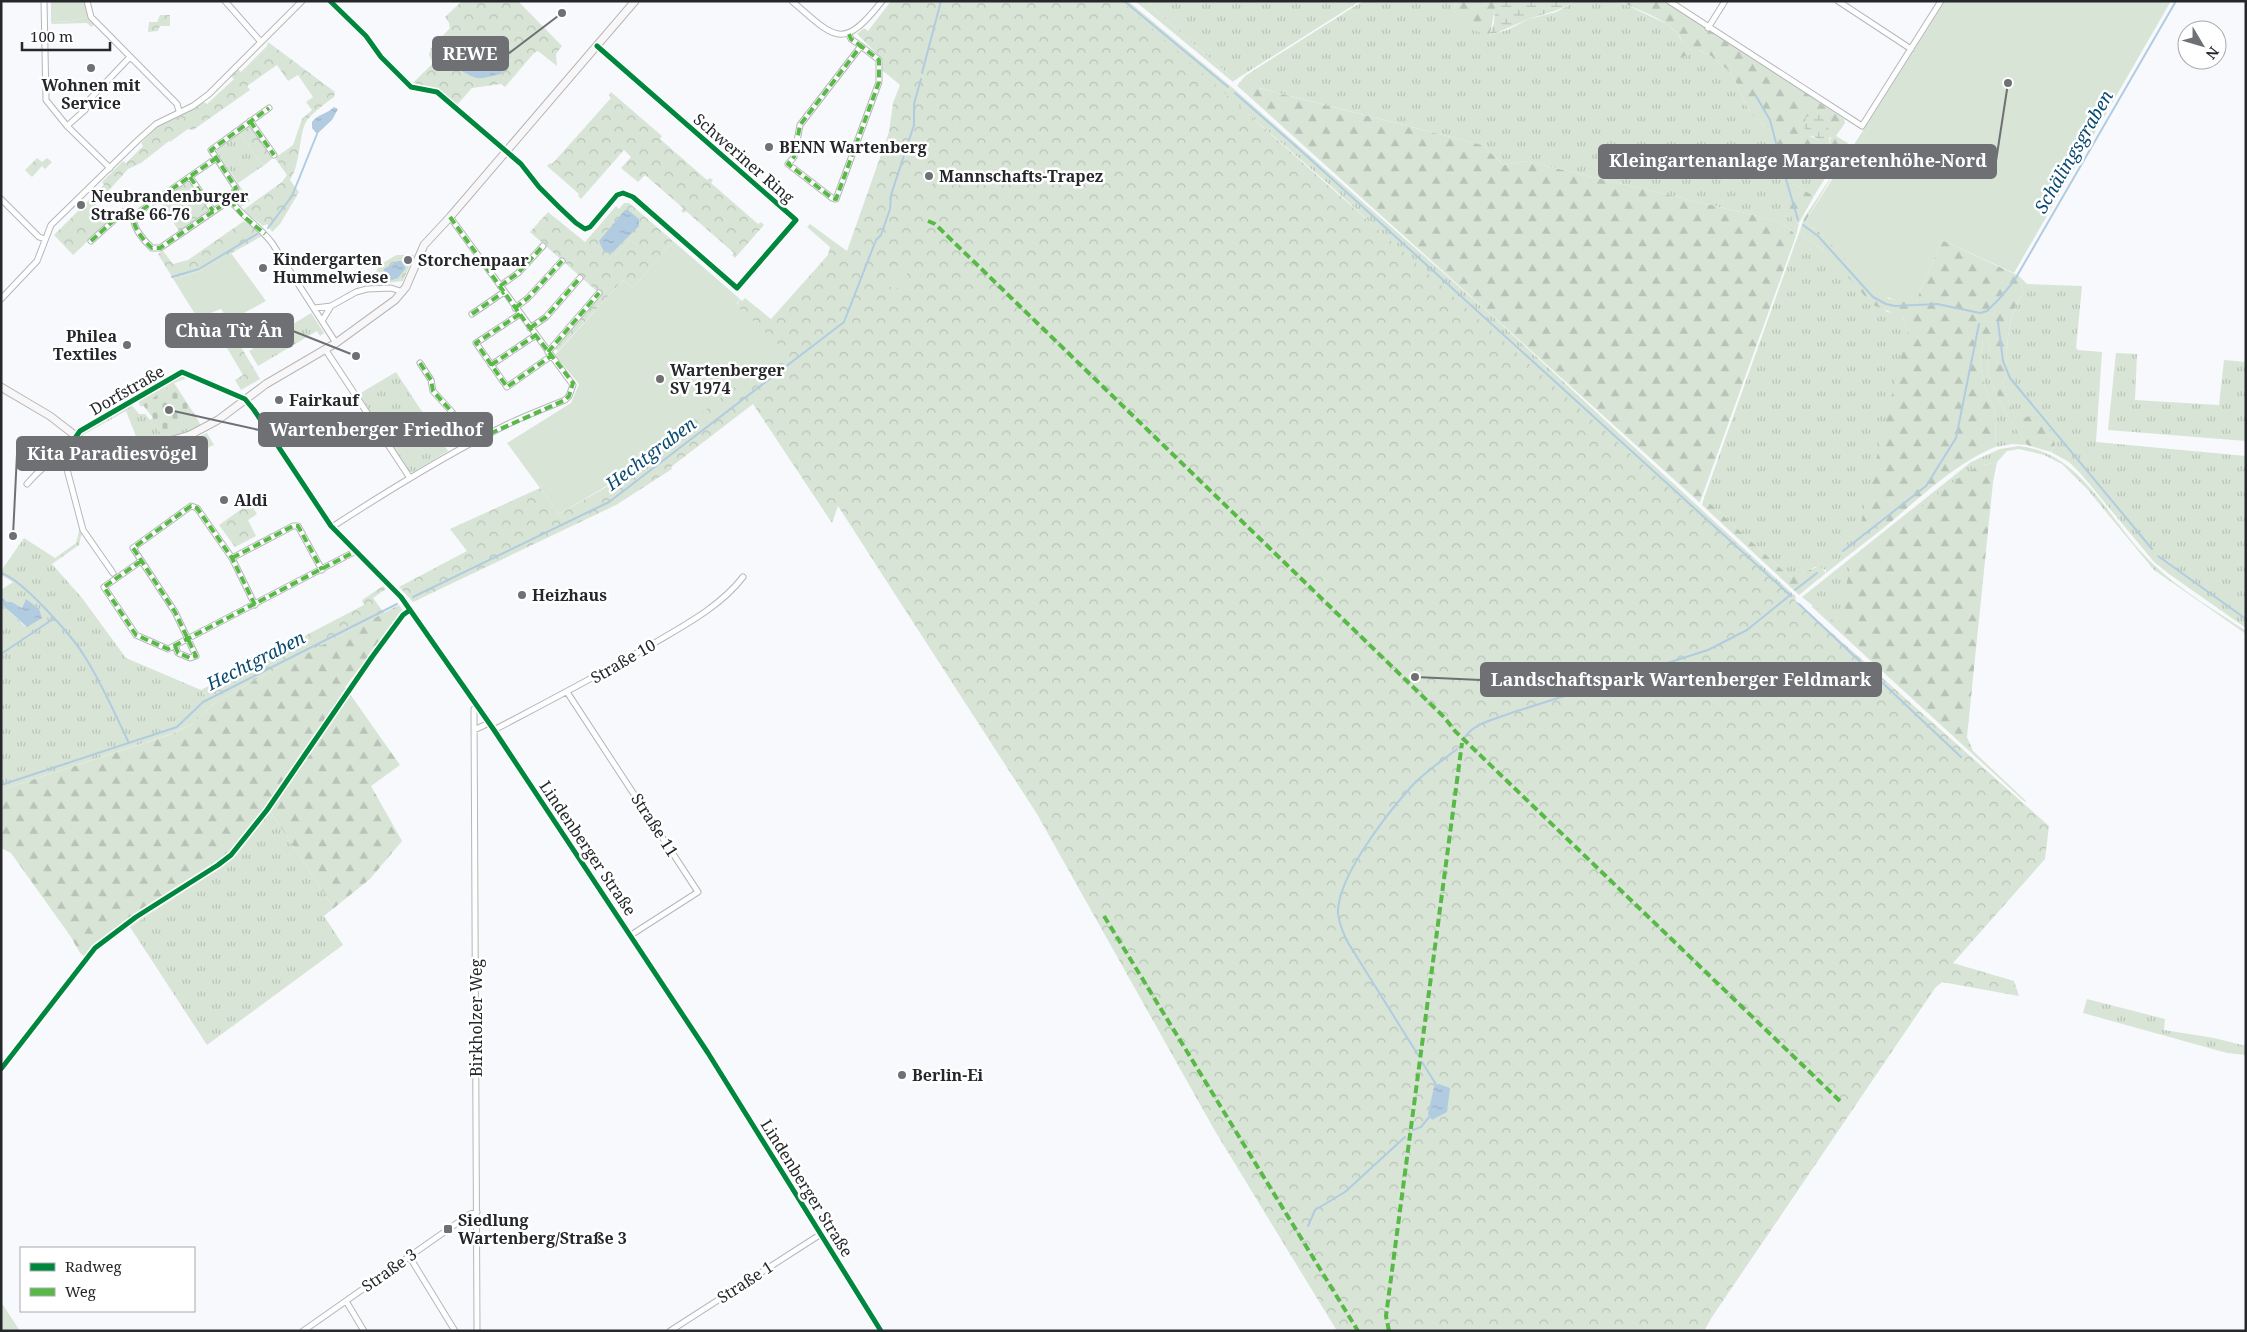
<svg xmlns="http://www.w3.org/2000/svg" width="2247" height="1332" font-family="'Noto Serif',serif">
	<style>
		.grass { fill: url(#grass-tufts); fill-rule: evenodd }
		.forest { fill: url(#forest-firs) }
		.wetland { fill: url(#wetland-marsh) }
		.cemetery { fill: url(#cemetery-stones) }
		.park { fill: url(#park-crowns) }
		.garden { fill: #d8e5d6 }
		.water { fill: url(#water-ripples) }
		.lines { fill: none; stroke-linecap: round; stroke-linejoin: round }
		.stream { stroke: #b1cce1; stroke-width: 2 }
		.street-casing { stroke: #b5b7ba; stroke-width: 7 }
		.secondary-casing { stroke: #b5b7ba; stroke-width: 9 }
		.street { stroke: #fefeff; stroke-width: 5 }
		.secondary { stroke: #f9f6f7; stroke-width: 7 }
		.quiet { stroke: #58b947; stroke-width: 4; stroke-dasharray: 8 4; stroke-linecap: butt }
		.cycleway-casing { stroke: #fff; stroke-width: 8 }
		.cycleway { stroke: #00873e; stroke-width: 5 }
		.poi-dot { fill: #6e7074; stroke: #fff; stroke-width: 2 }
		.labels { text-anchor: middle; stroke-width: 5; stroke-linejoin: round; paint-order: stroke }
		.poi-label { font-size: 16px; font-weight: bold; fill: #25272a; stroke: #fff; text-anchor: start }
		.street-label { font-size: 16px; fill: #25272a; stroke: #fff }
		.water-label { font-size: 18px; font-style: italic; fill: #0a4a71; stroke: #fff }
		.leader { fill: none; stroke: #6e7074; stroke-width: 2 }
		.callout-dot { fill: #6e7074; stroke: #fff; stroke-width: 2 }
		.callout { fill: #6e7074; stroke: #6e7074; stroke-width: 2 }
		.callout-label { font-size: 18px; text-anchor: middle; font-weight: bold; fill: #fff }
	</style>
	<defs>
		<pattern id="grass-tufts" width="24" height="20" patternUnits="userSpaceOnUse" patternTransform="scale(1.25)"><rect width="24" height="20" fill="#d8e5d6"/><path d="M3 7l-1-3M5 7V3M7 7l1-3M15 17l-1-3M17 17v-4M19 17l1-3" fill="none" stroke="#b9c4b8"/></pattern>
		<pattern id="forest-firs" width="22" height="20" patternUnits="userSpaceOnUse" patternTransform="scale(1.25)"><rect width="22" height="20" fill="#d8e5d6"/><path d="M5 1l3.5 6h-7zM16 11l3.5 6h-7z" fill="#b9c4b8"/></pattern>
		<pattern id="wetland-marsh" width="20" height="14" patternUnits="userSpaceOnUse" patternTransform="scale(1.25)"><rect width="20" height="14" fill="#d8e5d6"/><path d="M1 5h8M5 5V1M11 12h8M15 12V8" fill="none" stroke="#b9c4b8"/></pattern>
		<pattern id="cemetery-stones" width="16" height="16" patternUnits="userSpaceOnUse" patternTransform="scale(1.25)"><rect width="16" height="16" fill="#d8e5d6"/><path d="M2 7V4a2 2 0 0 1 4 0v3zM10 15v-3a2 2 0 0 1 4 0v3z" fill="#b9c4b8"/></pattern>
		<pattern id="park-crowns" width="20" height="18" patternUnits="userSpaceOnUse" patternTransform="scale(1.25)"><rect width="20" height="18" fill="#d8e5d6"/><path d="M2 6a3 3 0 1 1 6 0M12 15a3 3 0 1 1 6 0" fill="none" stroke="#b9c4b8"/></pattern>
		<pattern id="water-ripples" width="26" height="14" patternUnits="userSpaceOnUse" patternTransform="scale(1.25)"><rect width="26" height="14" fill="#b1cce1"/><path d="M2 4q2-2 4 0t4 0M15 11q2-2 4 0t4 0" fill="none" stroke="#98afc1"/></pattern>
	</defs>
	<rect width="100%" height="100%" fill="#f7f9fc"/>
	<path class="grass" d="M1112,1H1128L1234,89L1488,312L1795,596L1796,599L1783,612ZM1239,106L1333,188L1755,579Z
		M1148,1H1360L1235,80L1158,13Z
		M1363,1H1453L1456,3L1453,12L1489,35L1507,30L1529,19L1556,12L1577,1H1618L1667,24L1677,33L1682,42L1711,56L1729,71L1735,80L1746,105L1754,117L1771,131L1784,159L1796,162L1795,151H1804L1809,158L1823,166L1834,157V151L1840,154L1814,196L1793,184L1797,224L1799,223L1796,236C1787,224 1776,221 1762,217L1525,161L1504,165L1482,145L1259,88L1242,90L1237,86L1245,76Z
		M239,132L263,166L238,183L216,151Z
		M1800,230L1807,239L1823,250L1887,312L1897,313L1903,317L1907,332L1875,528L1881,530L1826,573V570L1815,567L1795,577L1789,576L1704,498Z
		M2019,276L2027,284L2082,286L2076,348L2078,350L2102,352L2096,442L2246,456V628L2169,574L2154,562L2081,474L2069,462L2051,452L2055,445L2016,421L2002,382L2007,377C2006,353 2007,311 2024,293Z
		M311,313L324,333L320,336L317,331L258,366L249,351Z
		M1983,338H1987L1990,341L1987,372L2006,414L2027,445L2013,444L1995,447L1996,415L1984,384L1980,364Z
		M2116,353L2137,354L2135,400L2219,405L2224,360L2246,362V441L2108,430Z
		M396,372L448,451L413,472H409L359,394Z
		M180,376L187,378L174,383L141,407L138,401Z
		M131,404L139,414H145L164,436L195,415L201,426L197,427L196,430L170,439L139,444L126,411L81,436L80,434Z
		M207,433L214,445L196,453L194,449L186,453L180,446Z
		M2019,446C2084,453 2110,524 2153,564C2180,590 2215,610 2246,631V634L2154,570L2087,489L2062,464L2044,455L2019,449L2007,451L1997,462L1983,465L1838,626L1802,597L1971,462L2000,449Z
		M80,527L83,534L81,536L79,545L52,564L82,598L126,658L201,690L212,705L194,723L171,734L1,790V604L26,627V600L22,608L12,602H7L1,597V590L13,582L1,575V571L24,538L55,558L76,543Z
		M270,811L334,908L324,916L343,945L207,1045L130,927L233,859Z
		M2087,999L2165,1019L2164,1030L2214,1038L2246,1046V1055L2227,1053L2083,1013Z"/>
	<path class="forest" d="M1135,1H1148L1158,13L1235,80L1233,82Z
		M1457,1H1500C1492,9 1494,23 1489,35L1472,30L1456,22L1453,12Z
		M1618,1H1664L1809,93L1814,99L1844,119L1845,123L1836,136L1848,143L1840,154L1828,147L1831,137L1810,136C1821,141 1827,146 1830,158L1823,166L1816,163L1804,151L1795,152L1796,162L1784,159L1771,131L1754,117L1746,105L1735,80L1729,71L1711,56L1699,50L1680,58C1681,53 1683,46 1682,42C1677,22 1635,9 1618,1Z
		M1246,88H1258L1482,145L1504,165L1525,161L1762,217C1776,221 1787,224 1796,236L1700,502H1699L1242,90Z
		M1839,165L1805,222L1819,232L1889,299L1916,301L1942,240L2019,276L2024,293C2007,310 2006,353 2007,377L2002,382L2016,420L2030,416C2044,421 2052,430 2055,445L2051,452L2027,445L2006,414L1987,372L1990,341L1987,338H1983L1980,364L1984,384L1996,415L1995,447C1952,465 1917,501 1881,530L1875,528L1864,534L1859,531L1907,332L1903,317L1873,305L1823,250L1807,239L1800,230L1804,218Z
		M1783,183L1793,184L1814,196L1799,223L1794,224L1792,219Z
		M1997,462L1993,482L1967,737L1973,751L2026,801L2025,802L1811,606H1815L1838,625L1851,563L1855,558L1964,474L1983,465Z
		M1704,498L1789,576C1800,578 1809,567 1821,567L1826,573L1799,595L1702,505Z
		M399,605L403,611L345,687L400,765L371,786L402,841L370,879L334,908L270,811L233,859L130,927L98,950L89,961L80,953L71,937L11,853L1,848V790L172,734L194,723L212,705L255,680Z"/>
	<path class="wetland" d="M1500,1H1577C1562,10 1546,13 1529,19C1516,24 1503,31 1489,35L1494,23L1495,7Z
		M1817,113C1829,123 1832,132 1828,147L1834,151V157L1830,158L1828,149L1804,128L1806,117Z"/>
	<path class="cemetery" d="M174,383L195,415L164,437L150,420L153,418L143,405Z"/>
	<path class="park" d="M462,1H518L562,46L556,54L557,66L538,51L534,53L505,87L501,84L472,88L457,105L438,89L413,83L433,63L429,55L431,48L450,28L449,23L445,17Z
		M891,1H1121L2049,826L2045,859L1953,963L2014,981L2019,996L1942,982L1935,988L1712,1317L1704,1331H1337L1215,1131L1037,814L838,506L832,523L753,404L671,467L672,469L616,505L413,602L399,587L467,551L450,529L540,488L559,514L615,482L668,438L740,299L742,301L745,298L771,319L828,255L830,247L807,227L810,224L847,251L889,132L893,103L900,85L882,70L883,60L857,34L864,28L868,31Z
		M160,15H170V26H160L158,31L148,32L149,22H157Z
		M88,16L95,24L91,27L87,23L52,24L51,22L72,21Z
		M268,42L335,92L334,97C326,103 315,111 308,119C298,131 302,162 290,180L299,192L280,224L272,232L267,224L263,226L243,210L282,182L287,175L275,158L293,145L302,119L312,110L306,102L313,97L298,75L288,81L277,65L247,86L250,90L193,130L188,129L170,142L169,141L141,163L128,169L96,205L109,221L73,255L54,235L104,185L102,182L123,161L126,163L143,146L141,143L157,127L165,122L179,117L204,102L207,104L234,79L231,76L238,69L241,72L267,46Z
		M611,92L662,136L660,139L707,180L710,178L713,180L711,183L758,224L761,222L764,225L735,258L732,255L734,253L686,211L684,213L681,211L683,208L645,175L638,182L621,168L631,157L624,150L581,199L578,196L579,194L547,166L550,163L552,164L611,98L609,95Z
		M249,125L271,154L272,159L263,166L239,132Z
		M37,158L42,162L47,158L52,162L45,169L42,166L32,177L25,170Z
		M190,181L210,209L179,231L159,201Z
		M237,182L250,201L241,207C233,202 239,190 237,182Z
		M624,203H629L673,241L633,288L623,280L558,351L553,347L600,294L530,232L548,212L585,242L616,206L619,209Z
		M244,221L258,230L262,236L200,271L175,278L172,277L158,254L163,251L173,264L188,260Z
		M397,255H414L403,281L369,285L366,279L375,275C377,264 388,260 397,255Z
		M234,335L260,379L241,390L235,380L243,375L223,341Z
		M250,503L257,514L248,520L256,536L235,547L219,525Z
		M383,586L386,589L373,598L384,613L255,680L212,705L201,690L364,605L362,600Z"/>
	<path class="garden" d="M51,1H85L88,16L72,21L51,22Z
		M1945,1H2171L2014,273L1942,240L1916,301H1898L1881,295L1819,232L1805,222Z
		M927,163L940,168L930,189L918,183Z
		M673,241L740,299L737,303V306L783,349L615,481L559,514L507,443L571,403L579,384L555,355L623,280L633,288Z
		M231,253L266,301L240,315L236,324L233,319L229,321L221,309L208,314H195L172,277L176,278L200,271Z
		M893,264L908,271L902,289L885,286V275Z
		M1,1302L20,1331H1Z"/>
	<path class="water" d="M452,44L487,56L500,54L510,56L501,74C494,75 484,79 477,78C468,76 440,59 438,50L445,45Z
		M334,107L338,109L332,120L317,134L312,128V122C318,114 327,114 334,107Z
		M625,210H628L639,219V226L612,253L604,252L599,241Z
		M398,261H401L406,268L398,278L392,280L387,279L383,275L384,269Z
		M1,597L7,602H12L22,608L26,599L39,609L42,618L27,627L1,604Z
		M1439,1084L1450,1088L1447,1112L1432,1120L1428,1114L1434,1087Z"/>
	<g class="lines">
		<path class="stream" d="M1124,1L1228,87
			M922,73L941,1
			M1235,93L1299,149L1791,596
			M1756,96L1770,120L1780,158
			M1783,169L1798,220
			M1803,225L1818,236L1873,297L1886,304L1895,306L1937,304L1980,313L1987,311L1999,299L2014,281L2176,1
			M268,228L292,196L317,134
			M172,277L199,269L257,234
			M1998,322L2003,361L2010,378L2152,549
			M1843,551L1926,486L1956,438L1979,324
			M2158,556L2246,619
			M1,573C22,579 73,637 85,657C102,684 115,714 129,743
			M1795,590L1817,573
			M413,597L609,502L844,322L876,240L881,235L890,209L891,195L914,125V104L921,79
			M1799,604L1961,757
			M1,654L53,619
			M1465,737C1474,723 1496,719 1511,713L1708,650L1747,630L1789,596
			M1,785L177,727L203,702L397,604
			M1418,1055L1347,941C1343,932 1338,922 1338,912C1338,876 1387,814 1410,788C1423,773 1442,761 1457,749
			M1422,1062L1437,1086
			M1413,1130L1421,1127L1430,1116
			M1308,1226L1315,1210L1345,1192L1405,1137"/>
		<defs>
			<path id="street" d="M44,1L46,100L67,126L110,168
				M87,1L91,17L177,104L179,111
				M225,1L261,42
				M330,1L366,36L381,57L411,87L437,92L521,164L539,187L559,207L576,223L585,229L590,227L617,195L623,193L633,197L737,288L796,220L597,46
				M792,1C835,38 842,52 882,1
				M1669,1L1862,126L1941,1
				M1838,1L1911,49
				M1708,28L1725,1
				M849,34L851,39L861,46L800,125L794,157L788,164L832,198L836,199L879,82V60L861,46
				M250,121L274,155
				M67,126L85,110L90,99L130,57
				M190,177L213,211
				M1,199L39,237L45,239
				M230,200C242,216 259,226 272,243L336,343
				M134,219L139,212L215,159
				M91,241L123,212L134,219C133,228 145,242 152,248H160L230,200L236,188L211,150L269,108
				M500,286L518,273L543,246
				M1,299L37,261L51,225L137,141L156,124L193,106L209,94L302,1
				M315,308L331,306L356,292L367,289L391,288L403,292
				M515,308L528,298L562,261
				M472,314L504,292
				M520,314L476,343L507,387L551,356
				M322,321L331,306
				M530,328L546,317L580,278
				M325,349L410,478
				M548,352L599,293
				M420,363L431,380L433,391L452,412L470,444
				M491,365L536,335
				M64,458L83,530L113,573
				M60,459L80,431L182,372L245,399L254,410L331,526L401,597L494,730L708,1053L881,1331
				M27,484C35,475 44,465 55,460C68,456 82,455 94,450
				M332,527C389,490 447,454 508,424C527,415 546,408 565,400L569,396L573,385L450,217
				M232,558L293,526H298L322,570
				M141,561L104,587L136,635L168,649L356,551
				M175,646L178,653L190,658L196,656L175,612L133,548L191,506L197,508L232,558L255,605
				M567,692L698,892L631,935
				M474,730L489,723
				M494,730C547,702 599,675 651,645C683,626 720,607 743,577
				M409,1256L455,1331
				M346,1301L364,1331
				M303,1331L470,1214L477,1212
				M477,1331L474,709L477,707
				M670,1331L821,1234"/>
			<path id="secondary" d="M1,387L50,416L94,450L106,451L163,443L190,435L218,420L266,384L336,343L395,300L406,287L424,245L450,217L635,1"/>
		</defs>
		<use href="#street" class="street-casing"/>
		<use href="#secondary" class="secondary-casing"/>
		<use href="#street" class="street"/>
		<use href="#secondary" class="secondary"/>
		<path class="quiet" d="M849,34L851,39L861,46L800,125L794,157L788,164L832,198L836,199L879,82V60L861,46
			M250,121L274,155
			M190,177L213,211
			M230,200L242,215L265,234
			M450,217L530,328L573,383L569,396L565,400L489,434
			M134,219L139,212L215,159
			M928,221L935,224L1444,717L1455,731L1842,1103
			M91,241L123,212L134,219C133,228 145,242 152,248H160L230,200L236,188L211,150L269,108
			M500,286L518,273L543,246
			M515,308L528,298L562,261
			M472,314L504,292
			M520,314L476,343L507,387L551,356
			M530,328L546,317L580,278
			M548,352L599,293
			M420,363L431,380L433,391L452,412L470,444
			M491,365L536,335
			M232,558L293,526H298L322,570
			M141,561L104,587L136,635L168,649L356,551
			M175,646L178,653L190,658L196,656L175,612L133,548L191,506L197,508L232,558L255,605
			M1104,916L1358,1331
			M1389,1331L1386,1316L1462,743"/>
		<defs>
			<path id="cycleway" d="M330,1L366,36L381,57L411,87L437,92L521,164L539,187L559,207L576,223L585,229L590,227L617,195L623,193L633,197L737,288L796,220L597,46
				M60,459L80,431L182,372L245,399L254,410L331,526L401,597L494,730L708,1053L881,1331
				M1,1069L95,948L136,917L218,865L231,855L267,810L372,657L403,615L410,610"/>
		</defs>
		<use href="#cycleway" class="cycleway-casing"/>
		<use href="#cycleway" class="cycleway"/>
	</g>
	<g class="poi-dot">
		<circle cx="91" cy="68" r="5"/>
		<circle cx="769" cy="147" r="5"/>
		<circle cx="929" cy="176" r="5"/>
		<circle cx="81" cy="205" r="5"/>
		<circle cx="408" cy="260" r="5"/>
		<circle cx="263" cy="268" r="5"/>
		<circle cx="127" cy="345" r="5"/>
		<circle cx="660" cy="379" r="5"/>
		<circle cx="279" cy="400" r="5"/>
		<circle cx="224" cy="500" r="5"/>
		<circle cx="522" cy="595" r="5"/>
		<circle cx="902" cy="1075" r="5"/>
		<rect x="443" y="1224" width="10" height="10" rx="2.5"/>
	</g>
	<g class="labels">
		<g class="poi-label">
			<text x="91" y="91" text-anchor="middle">Wohnen mit<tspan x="91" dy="18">Service</tspan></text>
			<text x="779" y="153">BENN Wartenberg</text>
			<text x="939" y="182">Mannschafts-Trapez</text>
			<text x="91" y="202">Neubrandenburger<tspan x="91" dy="18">Straße 66-76</tspan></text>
			<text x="273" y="265">Kindergarten<tspan x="273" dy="18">Hummelwiese</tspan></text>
			<text x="418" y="266">Storchenpaar</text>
			<text x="117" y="342" text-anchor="end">Philea<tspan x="117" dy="18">Textiles</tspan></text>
			<text x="670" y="376">Wartenberger<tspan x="670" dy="18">SV 1974</tspan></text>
			<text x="289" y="406">Fairkauf</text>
			<text x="234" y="506">Aldi</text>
			<text x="532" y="601">Heizhaus</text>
			<text x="912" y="1081">Berlin-Ei</text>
			<text x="458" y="1226">Siedlung<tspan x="458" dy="18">Wartenberg/Straße 3</tspan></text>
		</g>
		<g class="street-label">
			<text transform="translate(744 158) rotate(41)" y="6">Schweriner Ring</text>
			<text transform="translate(127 390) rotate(-30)" y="6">Dorfstraße</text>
			<text transform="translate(623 661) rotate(-30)" y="6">Straße 10</text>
			<text transform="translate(655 825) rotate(57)" y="6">Straße 11</text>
			<text transform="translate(588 848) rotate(56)" y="6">Lindenberger Straße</text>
			<text transform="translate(476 1018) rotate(-90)" y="6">Birkholzer Weg</text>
			<text transform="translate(807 1188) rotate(58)" y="6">Lindenberger Straße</text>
			<text transform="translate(389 1270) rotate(-35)" y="6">Straße 3</text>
			<text transform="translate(745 1282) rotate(-33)" y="6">Straße 1</text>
		</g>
		<g class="water-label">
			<text transform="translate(2074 152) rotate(-60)" y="6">Schälingsgraben</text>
			<text transform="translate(651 454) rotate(-37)" y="6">Hechtgraben</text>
			<text transform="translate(256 661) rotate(-27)" y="6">Hechtgraben</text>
		</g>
	</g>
	<path class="leader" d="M562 13L508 54M2008 83L1996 161M356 356L293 331M169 410L259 430M13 536L17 454M1415 677L1481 680"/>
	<g class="callout-dot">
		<circle cx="562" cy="13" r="5"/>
		<circle cx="2008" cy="83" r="5"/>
		<circle cx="356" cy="356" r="5"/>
		<circle cx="169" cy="410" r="5"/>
		<circle cx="13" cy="536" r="5"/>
		<circle cx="1415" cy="677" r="5"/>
	</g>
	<g class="callout">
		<rect x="433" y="37" width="75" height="33" rx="5"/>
		<rect x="1599" y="145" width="397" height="33" rx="5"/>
		<rect x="166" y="314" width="127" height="33" rx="5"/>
		<rect x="259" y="413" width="233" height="33" rx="5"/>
		<rect x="17" y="437" width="190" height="33" rx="5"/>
		<rect x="1481" y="663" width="400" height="33" rx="5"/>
	</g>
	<g class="callout-label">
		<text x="470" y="60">REWE</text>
		<text x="1798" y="167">Kleingartenanlage Margaretenhöhe-Nord</text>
		<text x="229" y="337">Chùa Từ Ân</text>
		<text x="376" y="436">Wartenberger Friedhof</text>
		<text x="112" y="460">Kita Paradiesvögel</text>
		<text x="1681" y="686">Landschaftspark Wartenberger Feldmark</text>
	</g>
	<rect width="2247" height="1332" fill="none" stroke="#25272a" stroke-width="5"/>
	<rect x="20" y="1247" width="175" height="65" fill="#ffffff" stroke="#a8a9aa"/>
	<rect x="30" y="1263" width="25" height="8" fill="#00873e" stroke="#a8a9aa"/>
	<text x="65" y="1272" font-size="15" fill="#25272a">Radweg</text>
	<rect x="30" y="1288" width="25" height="8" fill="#58b947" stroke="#a8a9aa"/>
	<text x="65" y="1297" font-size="15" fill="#25272a">Weg</text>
	<g transform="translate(2202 45) rotate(128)"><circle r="24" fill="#ffffff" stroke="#a8a9aa"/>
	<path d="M0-4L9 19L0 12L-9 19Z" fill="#6e7074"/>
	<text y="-8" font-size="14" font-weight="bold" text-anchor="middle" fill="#25272a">N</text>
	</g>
	<path d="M22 42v8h88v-8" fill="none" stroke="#25272a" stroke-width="2.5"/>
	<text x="30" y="42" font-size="15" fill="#25272a" stroke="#ffffff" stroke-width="4" paint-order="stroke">100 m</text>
</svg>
